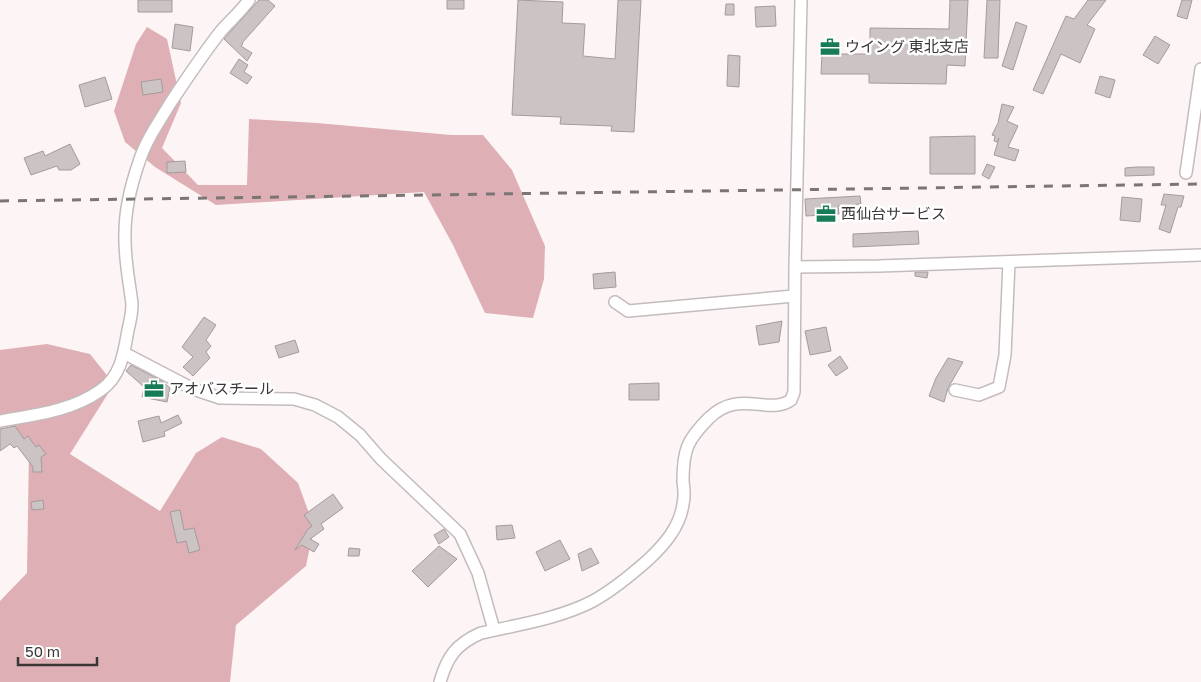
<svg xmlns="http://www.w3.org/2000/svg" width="1201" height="682" font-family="'Golos Text','Noto Sans JP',sans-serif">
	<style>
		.forest { fill: #deb0b5 }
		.building { fill: #ccc3c4; stroke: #a49b9c }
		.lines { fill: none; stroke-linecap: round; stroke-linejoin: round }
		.minor-casing { stroke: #c4bcbc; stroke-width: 14 }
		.minor { stroke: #fff; stroke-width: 11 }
		.rail { stroke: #7b7575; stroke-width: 3; stroke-dasharray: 9 9; stroke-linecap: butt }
		.labels { text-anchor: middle; stroke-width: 5; stroke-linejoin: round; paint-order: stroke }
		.poi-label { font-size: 15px; fill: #3a3636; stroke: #fff; text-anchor: start }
	</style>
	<rect width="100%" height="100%" fill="#fdf4f5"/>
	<path class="forest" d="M147,27L167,39L181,103L162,148L198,185H247L249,119L317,123L451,135H483L512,170L545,246L544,279L533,318L485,313L453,245L424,192L216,205L155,167L125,142L114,111L136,44Z
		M47,344L90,354L114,384L70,454L160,511L196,453L222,437L261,449L298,483L314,527L306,566L236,625L230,682H0V601L27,573L29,450L0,414V350Z"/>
	<path class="building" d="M138,0H172V12H138Z
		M259,0H268L275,6L242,43L243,44L241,46L252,53L247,61L224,39Z
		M447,0H464V9H447Z
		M518,0L563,2L562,23L585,24L583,56L615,59L618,0H641L634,132L611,131L612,126L560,124L561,117L512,115Z
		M950,0H968L965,66L947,65L946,84L869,83V74H821L822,54H870V28L949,29Z
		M987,0H1000L998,58H984Z
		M1088,0H1106L1087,25L1095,29L1080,63L1061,54L1043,94L1033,90L1066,16L1074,19Z
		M1182,0H1192L1187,19L1177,16Z
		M726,4H734V15H725Z
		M775,6L776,26L756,27L755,7Z
		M1016,22L1027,26L1013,70L1002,66Z
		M175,24L193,27L190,51L172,48Z
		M1155,36L1170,45L1158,64L1143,55Z
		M728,55L740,56L739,87L727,86Z
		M239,59L248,65L244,72L252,77L247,84L230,73Z
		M1100,76L1115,80L1110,98L1095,93Z
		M105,77L112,99L85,107L79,85Z
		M161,79L163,92L143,95L141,82Z
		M1002,104L1014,107L1007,121L1018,126L1008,147L1019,150L1015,161L994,155L999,138L997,142L994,141L995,136L992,135L998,123Z
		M975,136V174H930V137Z
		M70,144L80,164L71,170H59L57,166L31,175L24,158L43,151L45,156Z
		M185,161L186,172L167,173V162Z
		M987,164L995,167L989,179L982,175Z
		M1137,167H1154V175L1125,176V168Z
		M1164,194L1184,196L1181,207H1178L1170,233L1159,229L1166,205H1161Z
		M860,196L861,204L838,206L839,214L806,216L805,199Z
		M1122,197L1142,199L1140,222L1120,220Z
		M918,231L919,244L853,247V234Z
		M615,272L616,287L594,289L593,274Z
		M915,272H928L927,278L915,276Z
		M204,317L216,325L206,340L211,346L206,352L210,358L193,376L183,367L193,357L182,347Z
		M782,321L779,342L759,345L756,326Z
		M826,327L831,351L810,355L805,331Z
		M295,340L299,352L279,358L275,346Z
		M840,356L848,368L836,376L828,365Z
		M948,358L963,362L948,388L944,402L929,396L936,378Z
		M131,365L162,381L170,388L167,402L142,397L144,387L126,371Z
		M659,383V400H629V384Z
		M178,415L182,423L164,432L165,436L143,442L138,421L159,416L161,423Z
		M15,426L24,439L28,436L36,447L39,445L46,454L41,457L42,472H33V467L17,446L14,448L10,444L0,451V429Z
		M333,494L343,508L321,524L324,529L310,539L319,544L314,552L302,545L295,550L308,529L312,526L304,515Z
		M43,500L44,509L32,510L31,502Z
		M180,510L184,530L194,528L200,550L189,553L186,541L177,543L170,512Z
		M512,525L515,538L497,540L496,526Z
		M444,529L449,537L439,544L434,535Z
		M560,540L570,559L545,571L536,552Z
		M439,546L457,559L428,587L412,571Z
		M349,548L360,549L359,556H348Z
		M591,548L599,563L582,571L578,554Z"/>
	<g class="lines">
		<defs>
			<path id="minor" d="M1186,173L1201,69
				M795,267L879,266L1201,255
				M615,302L628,311L794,296
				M124,353L193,389L220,398L294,399L315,405L338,417L360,435L381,459L460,534L478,573L494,630
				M955,390L979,395L999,387L1005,355L1009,262
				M0,421C34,415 72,411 101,390C121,376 124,353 128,330C130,322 132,313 132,304C129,279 124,258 125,233C125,208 131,185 139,162C146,140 159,122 171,102C187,78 203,54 221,31C230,21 241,11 249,0
				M440,682C447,657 456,644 481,633C517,625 561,618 593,601C613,590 631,575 648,560C664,545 680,527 683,504C685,496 684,488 683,481C683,450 687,440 709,418C740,388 768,416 791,400L794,392L795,267L801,0"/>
		</defs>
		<use href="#minor" class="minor-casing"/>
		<use href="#minor" class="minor"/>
		<path class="rail" d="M0,201L1201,184"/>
	</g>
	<defs>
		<symbol id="office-bare" viewBox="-9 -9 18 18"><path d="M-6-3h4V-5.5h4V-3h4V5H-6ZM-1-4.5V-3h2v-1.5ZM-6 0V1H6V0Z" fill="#187d56" stroke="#fff" stroke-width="2.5" paint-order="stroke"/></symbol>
	</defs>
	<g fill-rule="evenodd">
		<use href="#office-bare" x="816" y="33" width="28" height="28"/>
		<use href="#office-bare" x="812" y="200" width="28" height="28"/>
		<use href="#office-bare" x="140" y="375" width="28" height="28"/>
	</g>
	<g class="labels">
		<g class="poi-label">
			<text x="845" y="52">ウイング 東北支店</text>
			<text x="841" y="219">西仙台サービス</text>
			<text x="169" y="394">アオバスチール</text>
		</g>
	</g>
	<path d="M18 657v8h79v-8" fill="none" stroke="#3a3636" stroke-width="2.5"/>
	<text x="25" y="657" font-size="15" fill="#3a3636" stroke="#ffffff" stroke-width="4" paint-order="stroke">50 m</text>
</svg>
